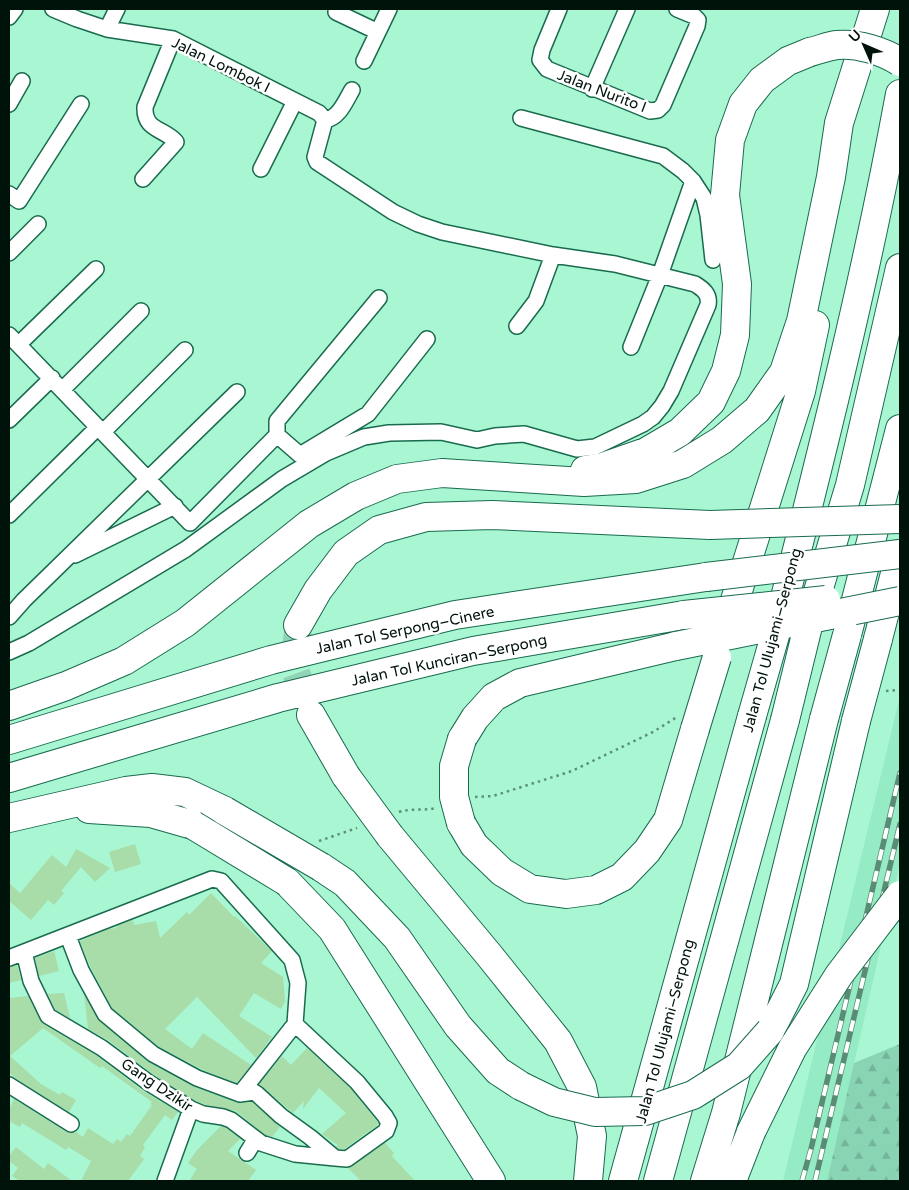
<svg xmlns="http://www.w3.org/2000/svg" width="909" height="1190" font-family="'Varela Round',sans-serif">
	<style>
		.built { fill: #95ebc4 }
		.forest { fill: url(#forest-firs) }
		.building { fill: #a8dca8 }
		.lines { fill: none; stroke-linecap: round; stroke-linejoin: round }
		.highway-tunnel { stroke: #90d4b5; stroke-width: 28; stroke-dasharray: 28 14; stroke-linecap: butt }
		.street-casing { stroke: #196b4e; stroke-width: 18 }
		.highway-casing { stroke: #196b4e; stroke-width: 30 }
		.path { stroke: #5d9078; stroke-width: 2.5; stroke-dasharray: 2.5 4; stroke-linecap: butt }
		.street { stroke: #fff; stroke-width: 15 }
		.highway { stroke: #fff; stroke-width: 28 }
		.rail-casing { stroke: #5a8c75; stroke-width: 5.5 }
		.rail { stroke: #fff; stroke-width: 4; stroke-dasharray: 11; stroke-linecap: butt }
		.highway-bridge-casing { stroke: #196b4e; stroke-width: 30; stroke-linecap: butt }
		.highway-bridge { stroke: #fff; stroke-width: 28 }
		.labels { text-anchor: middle; stroke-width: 5; stroke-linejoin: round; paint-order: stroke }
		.street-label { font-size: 15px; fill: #00130a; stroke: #fff }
	</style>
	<defs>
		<pattern id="forest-firs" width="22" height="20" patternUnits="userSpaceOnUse" patternTransform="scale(1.25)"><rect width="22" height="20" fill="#89d4b3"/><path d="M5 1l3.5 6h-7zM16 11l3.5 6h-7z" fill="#74b599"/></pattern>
	</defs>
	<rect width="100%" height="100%" fill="#a9f6d3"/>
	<path class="built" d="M900,696V863L827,1181H783Z"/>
	<path class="forest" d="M900,1044V1181H827L854,1063Z"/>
	<path class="building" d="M135,844L141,864L115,872L109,852Z
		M76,849L110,868L95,882L81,867L61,891L64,893L54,905L48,900L31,920L9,901V883L20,893L52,855L66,867Z
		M211,893L234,917L235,916L272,951L261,963L283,977L285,1001L281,1009L254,993L239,1016L272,1037L256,1058L197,997L165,1029L192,1049L203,1033L251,1065L237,1083L201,1069L158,1046L112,1008L90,966L80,941L108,929L117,928L116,926L133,920L134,925L156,921L160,938L187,912L189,915Z
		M54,951L59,971L39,976L35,958Z
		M17,965L21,980L9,983V967Z
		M64,993L70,1018L55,1009L48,994Z
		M84,994L99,1021L148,1062L194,1087L237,1103L252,1102L280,1127L272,1137L265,1135L236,1111L206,1105L195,1101L154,1075L108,1040L88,1029Z
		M28,996L40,1020L43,1024L97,1056L143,1091L178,1112L172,1120L165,1115L143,1145L145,1147L140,1156L144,1159L128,1181H81L91,1161L68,1147L66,1150L22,1123L20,1127L9,1121V1110L14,1099L66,1132H76L83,1137L88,1128L113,1144L117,1139L121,1142L127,1134L130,1136L152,1105L150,1104L152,1102L102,1066L100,1068L43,1028L10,1056L41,1084L60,1095L62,1092L76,1100L69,1112L15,1078L9,1072V998Z
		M307,1048L350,1088L379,1124L344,1149H339L335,1146H339L322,1134L346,1113L319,1088L303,1109L304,1101L293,1113L259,1084L282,1056L291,1065Z
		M221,1126L226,1128L240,1139L228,1151L256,1170L248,1181H189L197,1169L188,1163L197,1150Z
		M385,1143L394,1153L392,1156L415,1181H361L348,1168Z
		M16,1147L44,1169L48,1163L72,1181H20L12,1176L18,1168L9,1161V1156Z"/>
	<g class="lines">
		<path class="highway-tunnel" d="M298,632L294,667L311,714"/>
		<defs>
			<path id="street" d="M53,9L77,19L107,29L173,39L319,113L325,120
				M559,9L542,50L540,60L547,69L650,111L658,110L663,105L697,26L698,20L694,16L677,9
				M336,12L378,32
				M9,17L15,9
				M107,29L117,9
				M364,61L389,9
				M592,89L627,9
				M9,104L22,81
				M521,118L663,156L683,171L693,181L704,198L708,215L713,260
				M325,120C339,118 345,102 352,90
				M261,169L295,101
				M143,179L176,142C164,128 144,131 145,107L173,39
				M9,194L19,201L81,104
				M9,253L38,224
				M517,326L536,301L553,255
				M9,335L190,523L277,435V421L379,298
				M19,344L96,269
				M631,347L660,275L693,181
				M62,390L141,311
				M9,420L52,378
				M103,432L185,350
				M277,435L300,455L368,414L427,339
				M9,515L98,427
				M75,555L175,506
				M9,617L24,600L237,392
				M9,652L29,643L186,549L282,479L326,453L364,437L389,433L441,432L477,440L495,436L524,434L577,449L595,447L643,424L653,417L662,406L671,391L708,305C710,294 703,289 695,284L615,264L553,255L442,232L418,224L393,212L317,162L315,157L325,120
				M68,936L81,970L105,1014L153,1054L197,1078L240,1094L254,1092L257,1094L281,1116L310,1137L335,1158L347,1159L386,1131L389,1123L385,1116L357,1082L295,1024
				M24,952L31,981L48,1016L102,1048L149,1083L191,1109L203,1114L223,1117L231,1120L261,1143L295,1154L335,1158
				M9,958L212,879L221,881L292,960L298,983L295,1024L240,1094
				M9,1085L71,1124
				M247,1153L255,1140
				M165,1181L191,1109"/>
			<path id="highway" d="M585,470L603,467L646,452L680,432L711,402L726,371L735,335L737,284L725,195L730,140L743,104L762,80L788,61L810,52
				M810,618L850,485L900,268
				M298,625L318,590L346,553L379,530L426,517L492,515L710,525
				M778,625C823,449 867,273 900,94
				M848,631L900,429
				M725,632L801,391L815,325
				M878,639L900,554
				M9,706L66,686L124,661L185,623L309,524L356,496L397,479L442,473L584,482L636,479L683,464L722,440L757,410L784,372L801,321L831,177L839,123L875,9
				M311,715L346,776
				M462,739L475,718L494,697L520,683L676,646
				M9,740L271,660L455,615L706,577
				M9,778L278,698L473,651L684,615
				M89,809L151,813L193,825
				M9,818L126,791L152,788L185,792L225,811
				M461,823L474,845L502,872L530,889L566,894L596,890L622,877L647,851L668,820L695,729
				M390,836L489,955L558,1041L582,1087L592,1136L588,1181
				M321,867L345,883L397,938L458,1026L498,1071L521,1086
				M287,882L332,929L491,1181
				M770,1031L794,984L856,721
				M623,1181L752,716
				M658,1181L785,720
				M705,1181L726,1113L824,719
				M732,1181L751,1132"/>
		</defs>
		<use href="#street" class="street-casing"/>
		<use href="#highway" class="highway-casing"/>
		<path class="path" d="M886,691L900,690
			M475,797L493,796L572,771L653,732L677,717
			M399,812C411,808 423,811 436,808
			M319,841L357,828"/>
		<use href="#street" class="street"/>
		<use href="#highway" class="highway"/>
		<defs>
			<path id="rail" d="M802,1181L811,1149L900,773
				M815,1181L900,824"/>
		</defs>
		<use href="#rail" class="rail-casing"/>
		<use href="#rail" class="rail"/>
		<defs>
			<path id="highway-bridge" d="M810,52C819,50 828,46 837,45C857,43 883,51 900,62
				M710,525L900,519
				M706,577L900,554
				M684,615L826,600
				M676,646L900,601
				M752,716L778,625
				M824,719L847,635
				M785,720L810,618
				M856,721L878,639
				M695,729L717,657
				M346,776L390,836
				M225,811L321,867
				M461,823L454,797V766L462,739
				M193,825L287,882
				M521,1086L554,1102L595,1112L645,1111L693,1095L739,1066L770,1031
				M751,1132L792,1049L839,975L900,895"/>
		</defs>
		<use href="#highway-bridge" class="highway-bridge-casing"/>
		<use href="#highway-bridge" class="highway-bridge"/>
	</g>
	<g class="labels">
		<g class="street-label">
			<text transform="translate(221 65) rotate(26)" y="5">Jalan Lombok I</text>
			<text transform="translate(602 91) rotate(21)" y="5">Jalan Nurito I</text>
			<text transform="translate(405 630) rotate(-12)" y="5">Jalan Tol Serpong–Cinere</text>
			<text transform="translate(772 640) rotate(-75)" y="5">Jalan Tol Ulujami–Serpong</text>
			<text transform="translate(449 660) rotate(-12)" y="5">Jalan Tol Kunciran–Serpong</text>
			<text transform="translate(665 1031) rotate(-75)" y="5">Jalan Tol Ulujami–Serpong</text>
			<text transform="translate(157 1085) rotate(34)" y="5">Gang Dzikir</text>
		</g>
	</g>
	<rect width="909" height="1190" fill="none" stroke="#00130a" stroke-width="20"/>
	<g transform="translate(864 45) rotate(315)" stroke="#ffffff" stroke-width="4" paint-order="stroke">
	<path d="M0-4L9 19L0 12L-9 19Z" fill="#00130a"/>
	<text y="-8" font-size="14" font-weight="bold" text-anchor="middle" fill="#00130a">U</text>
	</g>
</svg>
